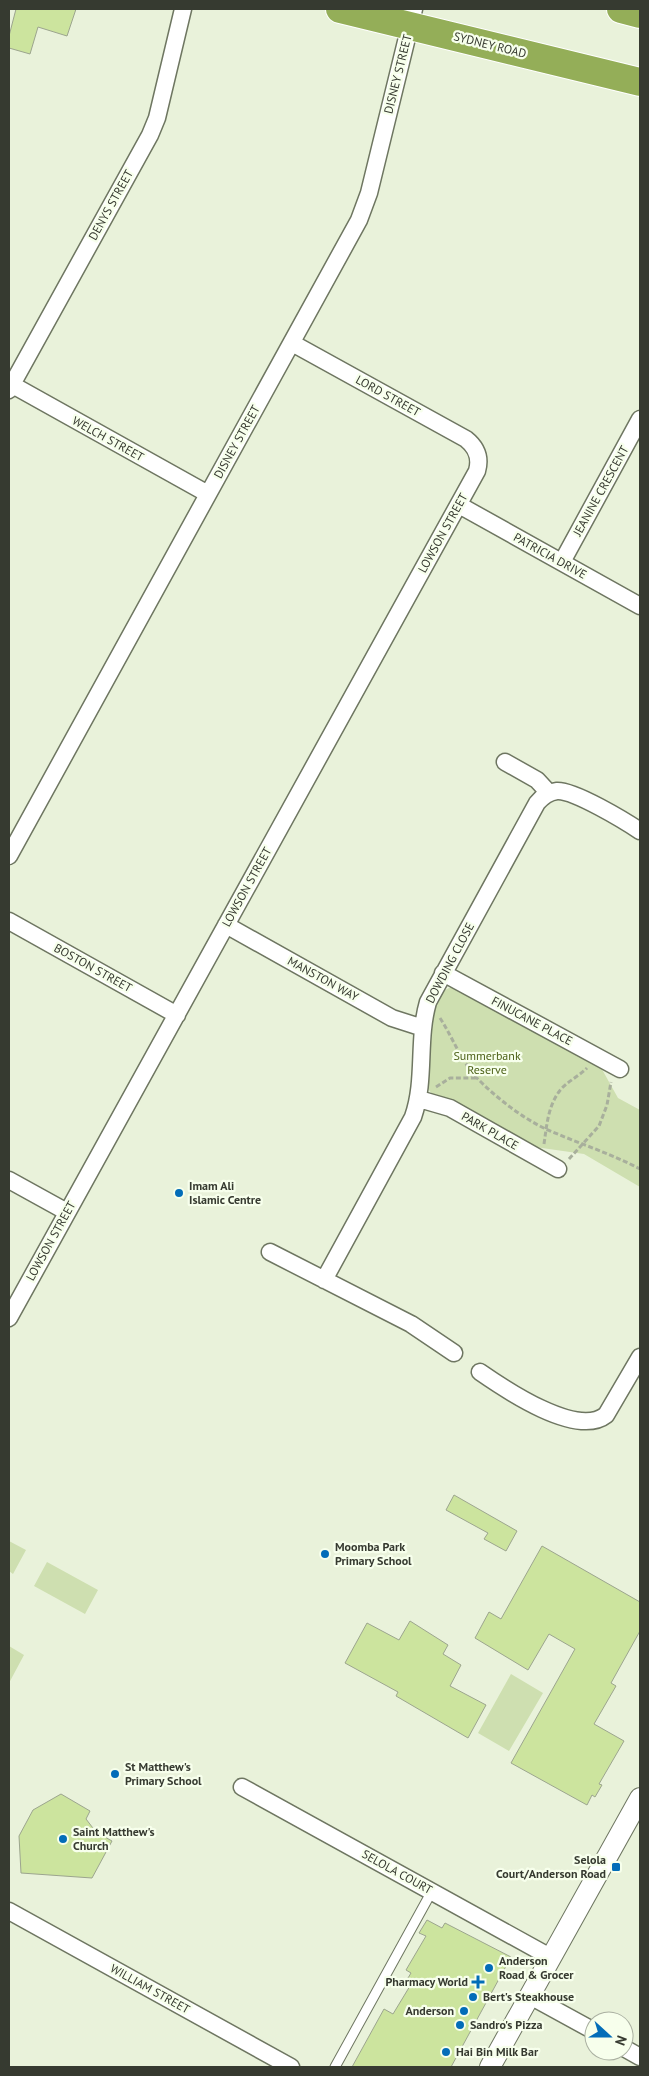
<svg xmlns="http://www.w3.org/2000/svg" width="649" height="2076" font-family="'PT Sans',sans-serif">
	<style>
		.green { fill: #cedfb0 }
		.building { fill: #cce49e; stroke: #9ca58e }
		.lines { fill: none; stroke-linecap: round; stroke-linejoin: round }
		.service-casing { stroke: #6e7661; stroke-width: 11 }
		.minor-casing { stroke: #6e7661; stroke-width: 19 }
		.tertiary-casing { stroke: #6e7661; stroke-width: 22 }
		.trunk-casing { stroke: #fff; stroke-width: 30 }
		.path { stroke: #a8af9c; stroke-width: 3; stroke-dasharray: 5 2.5; stroke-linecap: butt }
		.service { stroke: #fff; stroke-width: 9 }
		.minor { stroke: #fff; stroke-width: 16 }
		.tertiary { stroke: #fff; stroke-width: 20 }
		.trunk { stroke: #94ae58; stroke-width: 28 }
		.poi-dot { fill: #036db8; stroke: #f7ffec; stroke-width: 2 }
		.labels { text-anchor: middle; stroke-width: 4.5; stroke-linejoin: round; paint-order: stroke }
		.street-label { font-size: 12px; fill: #363a30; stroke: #f7ffec }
		.park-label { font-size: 12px; fill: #4b6017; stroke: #f7ffec }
		.poi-label { font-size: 12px; font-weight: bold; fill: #363a30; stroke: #f7ffec; text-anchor: start }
	</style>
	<rect width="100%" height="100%" fill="#e9f2da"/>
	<path class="green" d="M451,987L599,1064L618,1098L640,1110V1187L584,1154L535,1147L435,1098L426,1086L432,1008L443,991Z
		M9,1541L26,1550L13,1574L9,1571Z
		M47,1562L98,1590L85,1614L34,1586Z
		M9,1646L24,1655L9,1683Z
		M511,1674L543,1693L509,1751L478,1733Z"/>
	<path class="building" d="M16,9H76L67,36L38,27L30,54L9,48V36Z
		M454,1495L517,1531L506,1551L484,1539L488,1533L446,1510Z
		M542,1546L640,1602V1631L611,1683L616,1686L594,1724L624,1741L599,1784L602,1785L595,1797L592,1795L587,1805L511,1763L575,1649L549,1634L528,1670L475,1638L489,1612L501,1619Z
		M410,1621L448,1645L443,1654L461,1665L450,1686L486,1705L468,1738L396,1696L398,1692L345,1663L367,1623L399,1640Z
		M61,1794L90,1811L86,1819L96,1832L112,1841L92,1878L21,1873L19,1836L33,1810Z
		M427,1920L442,1928L445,1923L511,1957L451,2067H352L384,2009L393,2014L413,1981L408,1978L411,1973L406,1970L426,1936L419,1933Z"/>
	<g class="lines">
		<defs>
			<path id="service" d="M335,2067L432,1891"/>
			<path id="minor" d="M9,383L208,494
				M9,390L150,135L157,118L183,9
				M459,505L640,606
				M562,562L640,419
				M505,762L537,780L549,793
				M9,856L359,220L369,193L414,9
				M9,921L177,1015
				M226,925L392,1018L423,1028
				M443,973L620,1069
				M419,1099L450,1108L558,1169
				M9,1180L67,1212
				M270,1252L411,1324L454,1353
				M324,1280L413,1117C426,1080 417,1040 428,1002L537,803C542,797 548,792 557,791C574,790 625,821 640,831
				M9,1318L477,471C481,457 476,447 466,439L292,343
				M480,1372C506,1390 577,1438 606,1415L640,1357
				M242,1787L552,1958
				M9,1911L291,2067
				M530,1996L594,2031
				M624,2048L640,2057"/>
			<path id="tertiary" d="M490,2067L640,1798"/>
			<path id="trunk" d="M340,9L640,82
				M621,9L640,14"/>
		</defs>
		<use href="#service" class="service-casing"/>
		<use href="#minor" class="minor-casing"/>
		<use href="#tertiary" class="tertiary-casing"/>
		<use href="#trunk" class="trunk-casing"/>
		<path class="path" d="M440,1018C453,1038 460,1059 476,1077C494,1096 522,1118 546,1129C577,1143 610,1153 640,1169
			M436,1087L450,1078H477
			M544,1144C547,1124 548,1104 562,1088C570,1080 579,1076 587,1068
			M569,1159L599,1126L607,1105L611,1082"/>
		<use href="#service" class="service"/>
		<use href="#minor" class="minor"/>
		<use href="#tertiary" class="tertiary"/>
		<use href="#trunk" class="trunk"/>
	</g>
	<g class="poi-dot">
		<circle cx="179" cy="1193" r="5"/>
		<circle cx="325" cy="1554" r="5"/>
		<circle cx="115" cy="1774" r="5"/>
		<circle cx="63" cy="1839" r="5"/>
		<rect x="611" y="1862" width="10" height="10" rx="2.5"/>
		<circle cx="489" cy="1968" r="5"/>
		<path d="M475.5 1974.5h5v5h5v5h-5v5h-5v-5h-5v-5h5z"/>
		<circle cx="473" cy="1997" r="5"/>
		<circle cx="464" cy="2011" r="5"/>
		<circle cx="460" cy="2025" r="5"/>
		<circle cx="446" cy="2052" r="5"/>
	</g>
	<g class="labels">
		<g class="street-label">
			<text transform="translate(490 45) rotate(14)" y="4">SYDNEY ROAD</text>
			<text transform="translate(398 74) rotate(-76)" y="4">DISNEY STREET</text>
			<text transform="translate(111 205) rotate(-61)" y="4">DENYS STREET</text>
			<text transform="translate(388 396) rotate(29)" y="4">LORD STREET</text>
			<text transform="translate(108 439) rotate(29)" y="4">WELCH STREET</text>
			<text transform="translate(237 442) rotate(-61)" y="4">DISNEY STREET</text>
			<text transform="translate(601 491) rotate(-61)" y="4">JEANINE CRESCENT</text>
			<text transform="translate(443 533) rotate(-61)" y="4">LOWSON STREET</text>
			<text transform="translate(550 556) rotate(29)" y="4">PATRICIA DRIVE</text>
			<text transform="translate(247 887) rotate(-61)" y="4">LOWSON STREET</text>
			<text transform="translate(450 963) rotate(-62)" y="4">DOWDING CLOSE</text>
			<text transform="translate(93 968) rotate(29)" y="4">BOSTON STREET</text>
			<text transform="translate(323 979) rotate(29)" y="4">MANSTON WAY</text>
			<text transform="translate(532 1021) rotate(28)" y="4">FINUCANE PLACE</text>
			<text transform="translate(490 1131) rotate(30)" y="4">PARK PLACE</text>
			<text transform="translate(51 1241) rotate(-61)" y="4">LOWSON STREET</text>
			<text transform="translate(397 1872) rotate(29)" y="4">SELOLA COURT</text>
			<text transform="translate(150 1989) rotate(29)" y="4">WILLIAM STREET</text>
		</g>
		<g class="park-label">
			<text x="487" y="1060">Summerbank<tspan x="487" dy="14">Reserve</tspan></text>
		</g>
		<g class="poi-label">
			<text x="189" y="1190">Imam Ali<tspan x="189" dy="14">Islamic Centre</tspan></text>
			<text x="335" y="1551">Moomba Park<tspan x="335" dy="14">Primary School</tspan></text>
			<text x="125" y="1771">St Matthew's<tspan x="125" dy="14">Primary School</tspan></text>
			<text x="73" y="1836">Saint Matthew's<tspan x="73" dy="14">Church</tspan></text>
			<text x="606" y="1864" text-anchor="end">Selola<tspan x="606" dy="14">Court/Anderson Road</tspan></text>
			<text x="499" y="1965">Anderson<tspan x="499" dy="14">Road &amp; Grocer</tspan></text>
			<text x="468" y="1986" text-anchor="end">Pharmacy World</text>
			<text x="483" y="2001">Bert's Steakhouse</text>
			<text x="454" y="2015" text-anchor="end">Anderson</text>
			<text x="470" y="2029">Sandro's Pizza</text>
			<text x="456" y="2056">Hai Bin Milk Bar</text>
		</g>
	</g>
	<rect width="649" height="2076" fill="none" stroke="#363a30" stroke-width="20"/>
	<g transform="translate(609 2036) rotate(111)"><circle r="24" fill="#f7ffec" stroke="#aab0a1"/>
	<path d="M0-4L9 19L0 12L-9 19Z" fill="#036db8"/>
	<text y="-8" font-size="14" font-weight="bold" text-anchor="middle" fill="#363a30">N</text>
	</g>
</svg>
